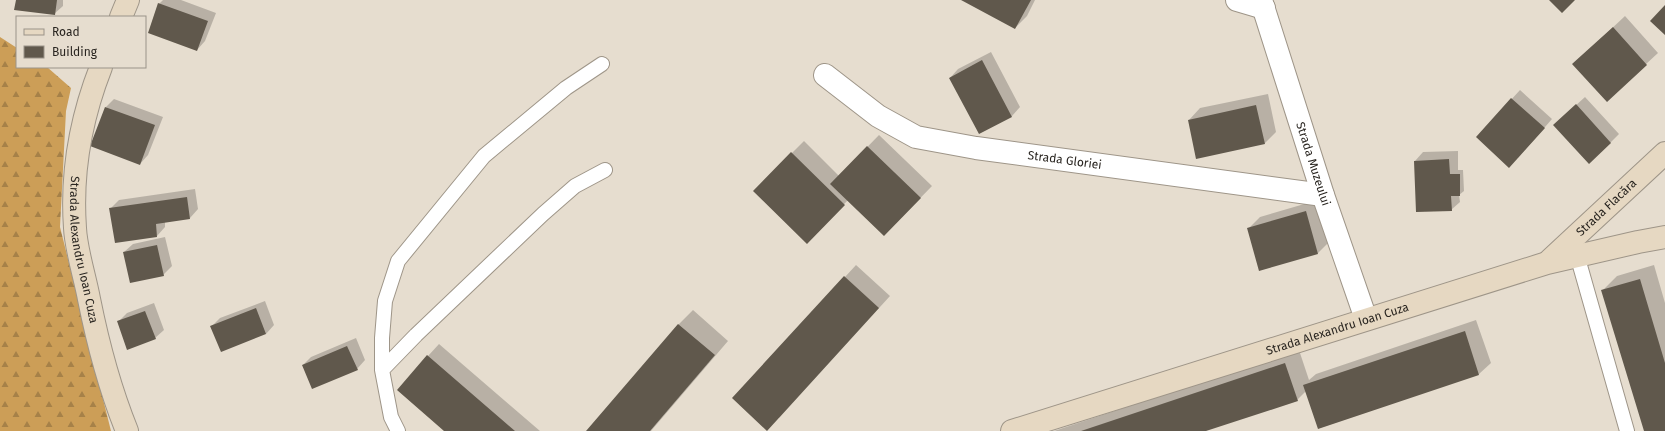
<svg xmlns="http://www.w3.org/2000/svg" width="1665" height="431" font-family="'Fira Sans',sans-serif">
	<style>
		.forest { fill: url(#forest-firs) }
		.shadow { fill: #0003 }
		.building { fill: #60584c }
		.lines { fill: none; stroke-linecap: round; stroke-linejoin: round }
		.lane-casing { stroke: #9e9588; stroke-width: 16 }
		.street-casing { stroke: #9e9588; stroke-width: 24 }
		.secondary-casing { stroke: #9e9588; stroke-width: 24 }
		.lane { stroke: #fff; stroke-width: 14 }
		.street { stroke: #fff; stroke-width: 22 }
		.secondary { stroke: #e6d8c2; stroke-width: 22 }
		.labels { text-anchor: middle; stroke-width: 4; stroke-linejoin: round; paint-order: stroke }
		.street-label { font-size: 12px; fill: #292520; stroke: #e6ddcf }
	</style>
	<defs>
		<pattern id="forest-firs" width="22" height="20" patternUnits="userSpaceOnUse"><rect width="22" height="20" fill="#cc9e57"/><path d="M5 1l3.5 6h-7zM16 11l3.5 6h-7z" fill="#a68148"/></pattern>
	</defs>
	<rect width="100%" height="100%" fill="#e6ddcf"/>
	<path class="forest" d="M0,37L17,48V67H47L71,88L66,111L60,227L111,431H0Z"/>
	<path class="shadow" d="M17,0H63V6L54,14Z
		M163,0H181L216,13L205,41L197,50L159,4Z
		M963,0H1035L1027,16L1015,28Z
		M1625,16L1658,53L1607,100L1574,64Z
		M991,52L1020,107L1012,116L980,133L950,78L958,69Z
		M1520,90L1552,119L1518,158L1477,137Z
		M1268,94L1276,132L1265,143L1189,120L1200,108Z
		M1585,97L1619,134L1610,143L1563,117Z
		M114,99L163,117L148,155L140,164L106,107Z
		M879,135L932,186L896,223L848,200L807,243L754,191L804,141L839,176Z
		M1458,151V170H1463L1464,191L1459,195L1460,202L1451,210L1417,211L1415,161L1423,152Z
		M195,189L198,209L190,218L165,222V227L157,236L111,208L119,200Z
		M1318,200L1330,241L1318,253L1260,269L1248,229L1260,217Z
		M165,237L172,266L163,275L124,252L133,244Z
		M856,265L890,296L779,418L734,398Z
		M1654,265L1665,303V431H1645L1603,290L1617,276Z
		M265,301L274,325L266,334L212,326L220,318Z
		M154,303L164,330L155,338L118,322L127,313Z
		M693,310L728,341L651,431H587L679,324Z
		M1476,320L1491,363L1479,374L1319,428L1306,391L1297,400L1202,431H1054L1299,350L1309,380L1316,374Z
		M356,338L365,360L357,369L303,365L311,357Z
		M439,344L540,431H446L428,356Z"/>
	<path class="building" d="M16,0H57L55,15L14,10Z
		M961,0H1031L1015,29Z
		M1549,0H1575L1562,13Z
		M158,3L208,21L197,51L148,33Z
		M1665,5V35L1650,21Z
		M1613,27L1647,65L1607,102L1572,64Z
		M982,60L1012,117L979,134L949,78Z
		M1511,98L1545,128L1509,168L1476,137Z
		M1576,104L1611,143L1589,164L1553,125Z
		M1256,105L1265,144L1196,159L1188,120Z
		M105,107L155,125L140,165L90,146Z
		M867,146L921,198L884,236L830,184Z
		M791,152L845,205L807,244L753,191Z
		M1449,159L1450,174H1460V196H1451L1452,211L1416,212L1414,161Z
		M187,197L190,219L156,224L157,237L115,243L109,208Z
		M1306,211L1318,254L1259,271L1247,228Z
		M157,245L164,276L130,283L123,252Z
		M844,276L879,308L767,431L732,398Z
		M1640,279L1665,363V431H1644L1601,290Z
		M256,308L266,334L221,352L210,326Z
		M145,311L156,339L127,350L117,321Z
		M678,324L715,355L650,431H586Z
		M1465,331L1479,375L1318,429L1303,385Z
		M347,346L358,370L312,389L302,365Z
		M427,355L515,431H444L397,390Z
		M1285,363L1298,401L1206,431H1081Z"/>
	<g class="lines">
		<defs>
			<path id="lane" d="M1577,255L1627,431
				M382,370L416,335L543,214L575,186L605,170
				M398,431L391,417L382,370V338L385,301L398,261L484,156L566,88L602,64"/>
			<g id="street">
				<path d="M1237,0L1264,8"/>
				<path id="s1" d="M1261,0L1323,195L1366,319"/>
				<path id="s2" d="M825,75L878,116L916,137L976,148L1323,195"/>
			</g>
			<g id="secondary">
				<path d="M121,17L128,0"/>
				<path id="s3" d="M101,67C81,118 71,172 75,228C76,250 85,277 89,299C98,344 110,389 127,431"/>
				<path id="s4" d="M1550,260L1665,153"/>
				<path id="s5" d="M1012,431L1547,263L1638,242L1665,237"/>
			</g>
		</defs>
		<use href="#lane" class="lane-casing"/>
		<use href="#street" class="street-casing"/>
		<use href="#secondary" class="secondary-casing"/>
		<use href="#lane" class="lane"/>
		<use href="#street" class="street"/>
		<use href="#secondary" class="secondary"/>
	</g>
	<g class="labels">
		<g class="street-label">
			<text dy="4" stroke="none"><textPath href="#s2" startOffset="261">Strada Gloriei</textPath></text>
			<text dy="4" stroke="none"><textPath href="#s1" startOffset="172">Strada Muzeului</textPath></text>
			<text dy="4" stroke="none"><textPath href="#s4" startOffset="77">Strada Flacăra</textPath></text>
			<text dy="4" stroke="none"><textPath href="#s3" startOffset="187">Strada Alexandru Ioan Cuza</textPath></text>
			<text dy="4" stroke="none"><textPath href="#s5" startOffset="341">Strada Alexandru Ioan Cuza</textPath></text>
		</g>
	</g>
	<rect x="16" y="16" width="130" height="52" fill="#e6ddcf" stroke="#9a9389"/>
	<rect x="24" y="29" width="20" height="6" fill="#e6d8c2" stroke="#9a9389"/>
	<text x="52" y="36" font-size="12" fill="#292520">Road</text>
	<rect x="24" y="46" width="20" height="12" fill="#60584c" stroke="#9a9389"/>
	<text x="52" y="56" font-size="12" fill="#292520">Building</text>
</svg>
